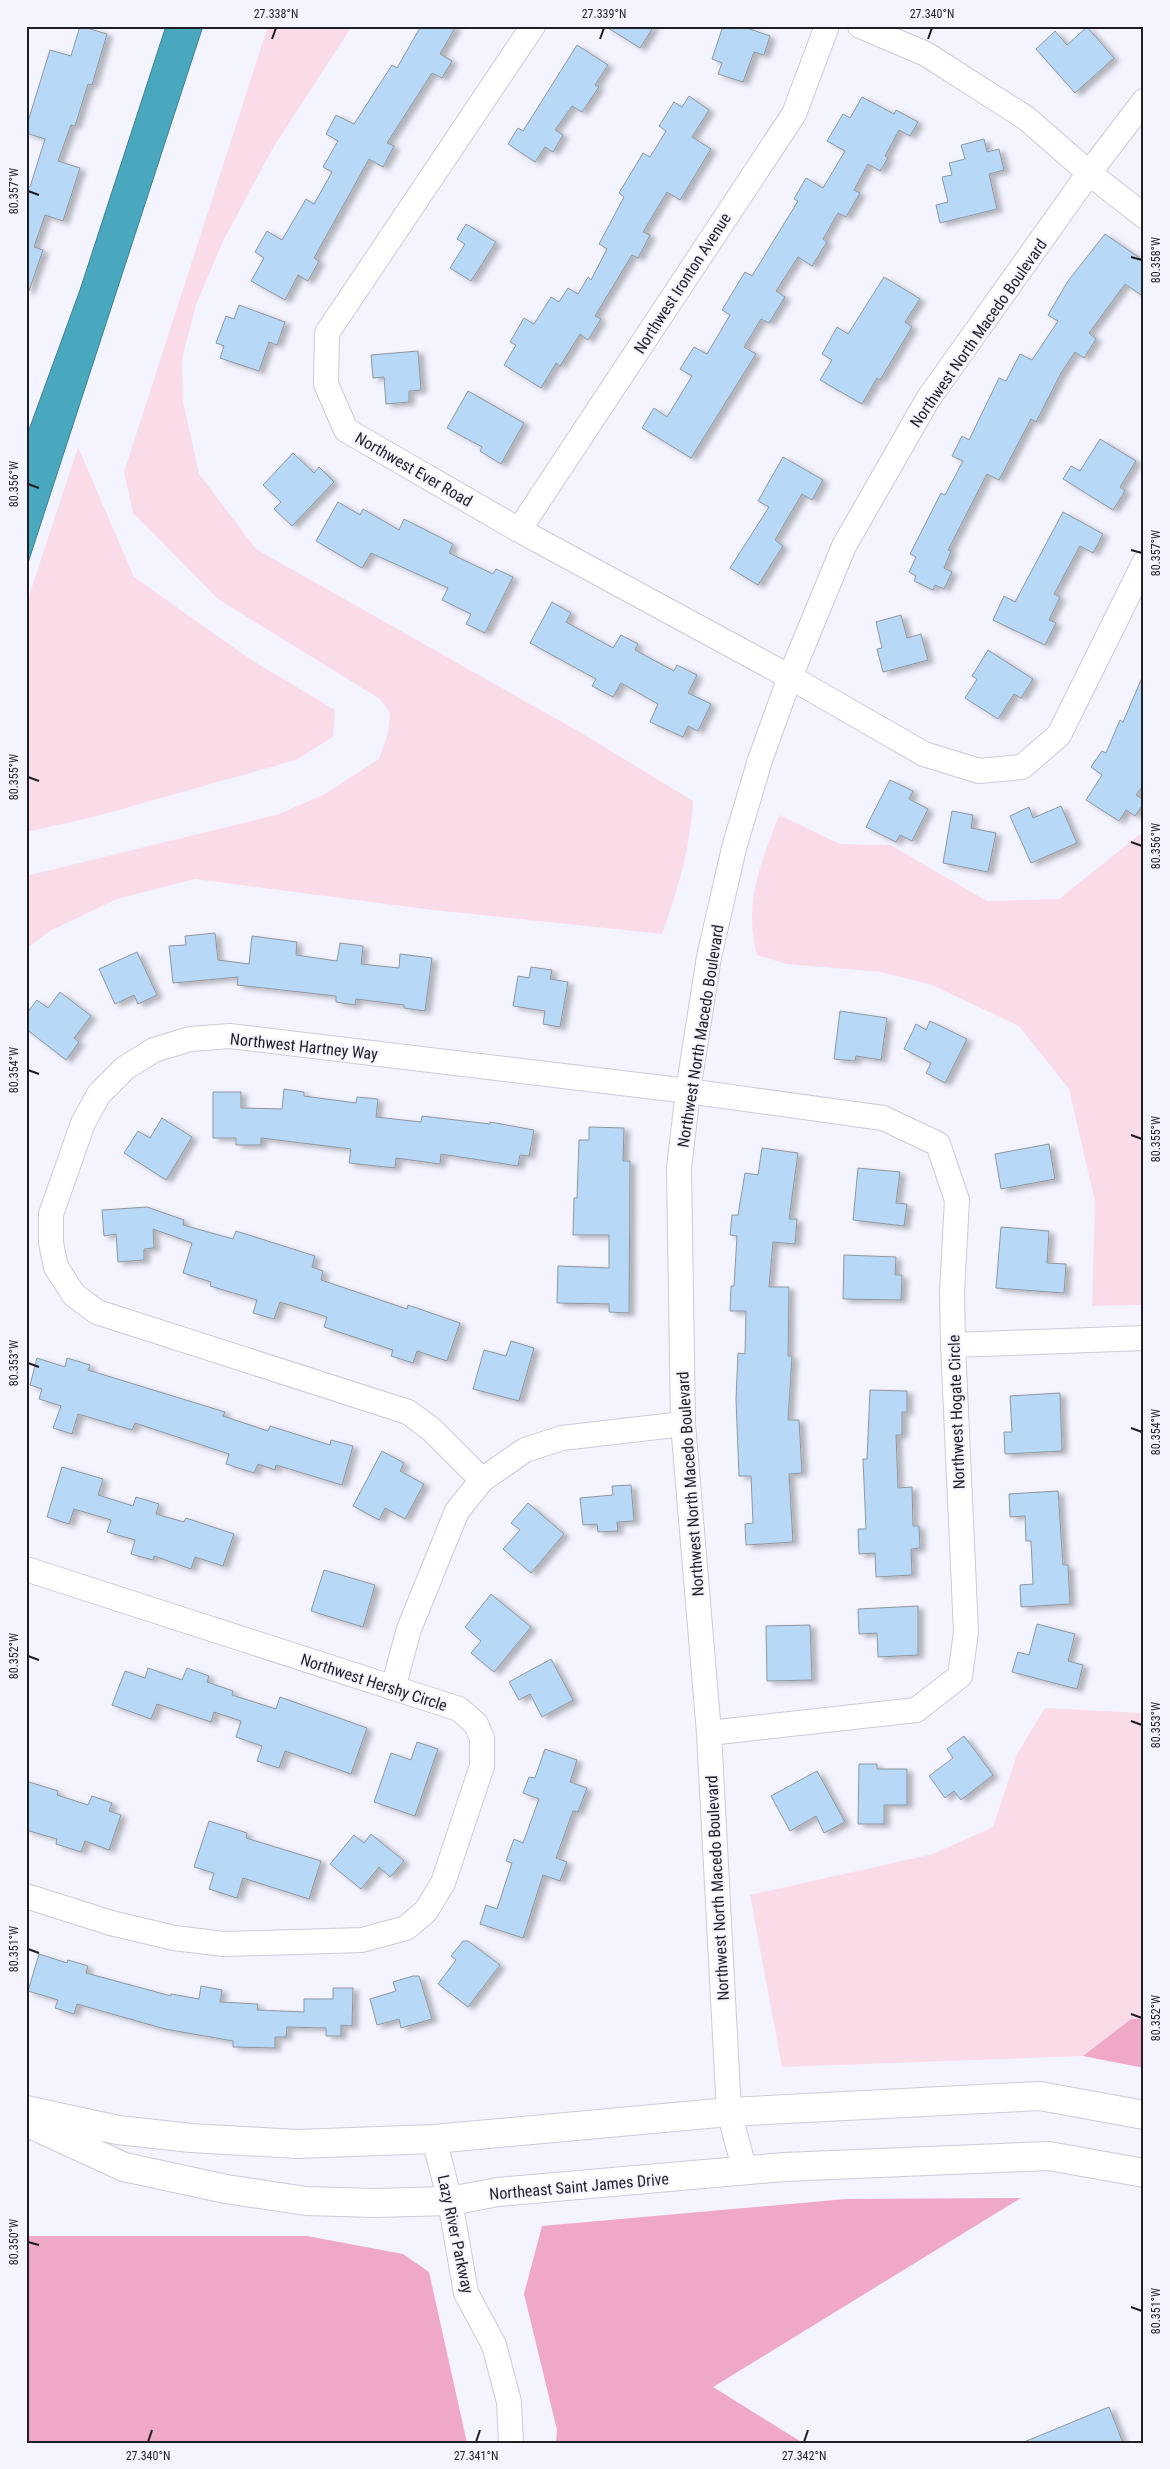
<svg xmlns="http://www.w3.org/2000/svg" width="1170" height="2469" font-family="'Roboto Condensed',sans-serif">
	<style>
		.green { fill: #fadce9 }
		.forest { fill: #f0a8c9 }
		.water { fill: #49a8bd; stroke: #3c7f8f }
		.building { fill: #b8d8f8; stroke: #8f979e; filter: url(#shadow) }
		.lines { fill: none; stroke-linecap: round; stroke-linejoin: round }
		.minor-casing { stroke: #cacbd5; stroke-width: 26 }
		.major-casing { stroke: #cacbd5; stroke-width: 30 }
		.minor { stroke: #fff; stroke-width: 24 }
		.major { stroke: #fff; stroke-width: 28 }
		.ticks { fill: none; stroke: #1f1f23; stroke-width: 2 }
		.labels { text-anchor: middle; stroke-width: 4; stroke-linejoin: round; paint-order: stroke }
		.street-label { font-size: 16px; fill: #1f1f23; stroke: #f3f4ff }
		.neatline { fill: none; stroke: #1f1f23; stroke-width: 2 }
		.ticks-label { font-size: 12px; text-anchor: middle; fill: #1f1f23 }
	</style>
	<defs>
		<filter id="shadow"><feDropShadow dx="5.5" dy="3" stdDeviation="2.5" flood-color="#0004"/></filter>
	</defs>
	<rect width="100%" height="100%" fill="#f3f4ff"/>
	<path class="green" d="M268,26H352L273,148L223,241L196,305L182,359L183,401L199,474L256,549L583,734L693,801C690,850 678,889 662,934L433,910L195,879L117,899L50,931L26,949V876L279,814L325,794L379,759L388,733L390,713L380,699L218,599L133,513L124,472Z
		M78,447L134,577L250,659L335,710L333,737L296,760L90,818L26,832V605Z
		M779,815L840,844L890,845L987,901L1059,899L1144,831V1305L1092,1306L1095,1202L1069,1089L1019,1026L932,985L881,972L786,964L757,955C743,903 761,863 779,815Z
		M1045,1708L1144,1713V2019H1131L1083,2056L782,2067L750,1895L933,1854L993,1827L1017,1754Z"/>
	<path class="forest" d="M1131,2019H1144V2068L1083,2056Z
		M1021,2198L713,2387L803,2443H556L557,2430L524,2294L542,2226L846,2199Z
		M26,2236H307L403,2254L429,2272L467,2443H26Z"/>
	<path class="water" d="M166,26H203L26,569V438L80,290Z"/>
	<path class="building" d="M80,26L107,34L92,85L88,84L75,126L71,125L58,161L80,168L63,221L45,215L34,247L43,250L29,291L26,290V186L30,187L45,139L26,133V128L50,50L71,56Z
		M421,26H456L440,54L452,61L442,78L432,73L387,143L394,146L383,167L369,159L314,258L319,261L308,281L298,275L285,300L251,281L264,258L255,252L267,231L282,240L306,199L314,204L332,172L323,167L338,141L326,134L336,115L354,124L392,65L397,68Z
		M605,26H654L640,48Z
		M723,26H741L770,36L764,55L754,52L743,82L718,74L722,63L712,59Z
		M1087,27L1114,58L1075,93L1036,49L1055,31L1067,45Z
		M577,45L608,65L595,85L599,87L582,112L572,106L555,130L563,135L553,152L545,147L535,162L508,144L518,128L523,131Z
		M689,96L709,110L692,137L711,149L680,200L667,192L643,232L650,235L638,258L632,255L595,316L601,319L588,340L580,334L560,366L556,363L541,388L504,365L516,345L510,342L524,318L534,324L551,297L559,302L568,288L578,294L588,277L591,280L607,249L599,244L624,197L619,193L643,153L650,157L666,131L659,126L674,102L682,107Z
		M862,97L894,114L896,110L918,122L910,136L899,130L885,156L888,158L880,171L868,164L854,190L860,193L846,217L838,213L823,239L827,242L812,266L798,257L776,291L785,297L769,323L761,319L744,347L756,354L691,458L642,428L654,408L667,417L692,376L680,369L694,347L707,354L730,315L722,310L745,272L752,276L798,201L794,199L806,178L823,188L845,151L827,141L843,114L850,118Z
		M984,139L987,152L999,149L1004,170L989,174L997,209L940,223L936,205L948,202L942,177L952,175L949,163L965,159L961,145Z
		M466,224L496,242L471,281L450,268L465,244L457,239Z
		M1105,234L1144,261V297L1125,284L1089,333L1096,339L1084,358L1075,352L1061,373L1036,422L1031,419L999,480L987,474L948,550L951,551L944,568L952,572L944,589L935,585L933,590L914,581L916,576L909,572L916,557L910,554L941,493L945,495L963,461L952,456L962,436L969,440L999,378L1006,381L1020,354L1032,360L1058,321L1048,315L1068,281Z
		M884,277L920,299L905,322L912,327L880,380L877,378L862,404L820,380L832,360L822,354L837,327L848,334Z
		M239,305L285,322L277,345L269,342L259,371L220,358L224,346L216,343L226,316L234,319Z
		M418,351L421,390L409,391V402L386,404L384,377L373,378L371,355Z
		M468,391L524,423L501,464L480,451L482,447L447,428Z
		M1100,439L1136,461L1120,487L1125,491L1113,510L1063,479L1071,466L1080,471Z
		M293,453L314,473L319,467L334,482L292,526L274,509L281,502L263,485Z
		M783,457L823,480L812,500L802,494L775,540L783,546L758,585L730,568L769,507L758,501Z
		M338,502L360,515L363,509L399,530L404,519L453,544L449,553L493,574L496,569L513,577L485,633L466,624L471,614L442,600L448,588L371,553L362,568L316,541Z
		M1063,512L1103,534L1093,553L1080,546L1054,594L1060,597L1049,620L1056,623L1045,645L993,620L1004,596L1015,602Z
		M552,602L571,613L566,622L613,648L621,635L638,644L635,650L674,671L677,665L697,675L688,693L711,704L698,731L688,726L683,737L650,722L658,704L621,683L613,697L592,686L596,679L530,643Z
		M901,615L907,638L921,634L928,660L883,672L877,649L882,648L876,622Z
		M988,650L1033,679L1021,698L1014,694L998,719L965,698L977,679L972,676Z
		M1144,673V784L1136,795L1144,800V803L1135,816L1126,810L1119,821L1086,800L1102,775L1091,767L1102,751L1106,753L1120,720L1123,722Z
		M890,780L913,791L909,799L928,809L912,841L900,835L896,842L866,827Z
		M1061,806L1077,843L1031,863L1010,816L1029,807L1033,818Z
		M952,811L973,815L971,828L996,833L988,872L943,863Z
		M215,933L218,960L249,964L252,936L297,942L296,955L337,961L340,943L363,946L361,964L399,968L400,954L432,958L425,1011L404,1008V1005L356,999L355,1005L336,1002V996L237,985L238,977L173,983L169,946L186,945L185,936Z
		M137,952L157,995L138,1004L134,995L115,1004L99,969Z
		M531,967L552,970L550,979L568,982L560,1027L543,1024L545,1011L513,1006L518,976L529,978Z
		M60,992L91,1016L74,1038L79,1042L66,1060L26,1029V1014L37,1000L48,1008Z
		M840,1011L887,1018L881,1060L856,1056L855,1061L834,1059Z
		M930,1021L967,1039L945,1083L926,1073L931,1063L904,1049L916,1024L926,1030Z
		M284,1089L304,1092V1096L356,1103L357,1097L378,1099L376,1117L421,1122L422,1116L490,1124V1122L534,1130L529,1156L520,1155L518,1166L441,1154L440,1164L396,1158L395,1168L349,1163L351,1149L261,1138V1145H236V1138H213V1092H241V1108L282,1109Z
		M162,1118L192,1137L166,1180L124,1153L138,1131L150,1138Z
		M589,1127L624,1128L623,1161H630L629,1313L609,1312V1304L557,1303L558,1266L609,1268V1235H573L574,1198H577L579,1140H589Z
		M1049,1144L1055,1179L1001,1189L995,1154Z
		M762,1148L798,1153L789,1219H797L795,1244L773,1242L769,1287H789L788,1356H792L788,1420H799L802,1473L789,1474L793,1542L746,1545L745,1524L753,1523L751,1476H739L736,1399L738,1353L745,1354L746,1311H730L731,1286H734L737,1236L730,1235L732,1215H738L745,1173L758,1175Z
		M858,1168L900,1172L896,1203L907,1204L904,1226L853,1220Z
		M147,1207L184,1220L183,1225L233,1239L236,1231L315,1256L312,1267L323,1271L321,1280L407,1309L408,1305L460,1323L447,1361L417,1351L413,1363L391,1356L393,1350L324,1327L327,1317L280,1302L274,1319L253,1313L257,1300L210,1286L211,1282L183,1273L192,1243L153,1229L154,1248L144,1249V1260L118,1262L116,1234L104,1236L102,1210Z
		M1001,1227L1049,1231L1047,1263L1066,1264L1064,1293L996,1288Z
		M844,1255L896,1257L895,1275H902L901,1300L843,1299Z
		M511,1341L534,1348L519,1401L473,1389L484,1350L506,1356Z
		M37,1358L65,1367L67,1358L90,1365L88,1370L225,1412L223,1416L268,1431L270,1426L330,1445L331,1440L353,1446L342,1485L276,1465L275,1470L258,1464L254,1473L226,1464L229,1454L135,1423L132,1430L78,1414L72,1434L53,1428L61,1406L39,1399L42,1389L30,1385Z
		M870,1390L907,1391V1412H902V1435H896L898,1488L912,1487L913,1526H919L920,1548L911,1549L912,1575L876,1577L875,1553L859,1554L858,1529H866L863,1459H867Z
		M1060,1393L1062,1451L1005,1454L1004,1432H1012L1010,1396Z
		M382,1451L404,1463L400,1471L424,1484L405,1519L385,1508L379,1520L353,1506Z
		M62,1467L103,1479L98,1495L133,1506L136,1497L159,1504L156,1514L184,1522L186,1518L234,1534L223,1566L195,1557L191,1569L154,1556L153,1560L131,1554L135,1540L107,1532L111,1520L74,1509L69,1524L47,1517Z
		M631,1485L634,1521L617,1522L618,1531L598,1532L597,1524L583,1525L580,1498L613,1495L612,1486Z
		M1058,1491L1063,1565H1068L1070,1604L1021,1607L1020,1585L1033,1584L1031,1541H1026L1025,1516L1010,1517L1009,1494Z
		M528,1503L564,1534L531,1573L503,1549L520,1530L511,1523Z
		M324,1570L375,1585L363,1627L311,1611Z
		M491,1594L531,1627L494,1672L471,1653L481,1641L465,1627Z
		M918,1606V1655L878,1657L877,1633L859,1634L858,1609Z
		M1037,1624L1075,1634L1068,1661L1083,1665L1077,1689L1012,1672L1018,1652L1029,1655Z
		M810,1625L812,1680L767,1681L766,1626Z
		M551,1659L573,1700L542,1717L530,1694L519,1700L509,1682Z
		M148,1668L182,1680L187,1668L209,1676L207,1682L233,1691L232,1695L276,1709L280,1697L367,1728L351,1774L285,1751L279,1768L257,1761L262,1746L236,1737L241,1721L214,1712L211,1722L157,1704L151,1719L112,1705L125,1671L145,1678Z
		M964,1736L993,1775L961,1800L954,1791L945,1798L929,1776L953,1758L947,1749Z
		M417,1742L438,1749L415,1816L374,1802L391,1753L411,1760Z
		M545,1749L577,1760L570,1782L587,1788L578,1812L573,1811L556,1858L567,1862L560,1881L543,1875L523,1938L480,1924L486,1905L497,1909L512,1863L506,1861L514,1839L523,1843L539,1799L523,1793L529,1777L535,1778Z
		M859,1764H877V1769H907V1805H884V1824H858Z
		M817,1771L845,1822L824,1833L816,1816L790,1831L771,1796Z
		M26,1781L58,1791L57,1795L88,1805L92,1796L112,1803L109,1811L121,1815L109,1850L85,1841L81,1852L56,1844L57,1839L26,1830Z
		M209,1821L247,1833L246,1838L321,1861L309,1899L243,1878L237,1898L209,1889L214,1873L194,1867Z
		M371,1834L404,1861L390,1877L379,1867L361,1889L330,1864L354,1835L364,1843Z
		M463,1941H468L500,1965L468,2007L438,1984L456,1960L451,1956Z
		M39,1954L67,1963L68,1960L88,1966L86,1973L171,1996V1994L199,1999L201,1986L222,1990L220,2002L258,2004L257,2010L304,2012V1999H333V1988H353L352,2026L341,2025V2036H326V2028L287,2027L286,2037H275V2048L233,2047V2041L165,2029L77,2004L74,2014L55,2008L58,2000L28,1991Z
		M413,1976H419L432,2019L401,2028L399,2019L377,2025L370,1999L396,1991L393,1982Z
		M1109,2407L1123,2443H1024V2442Z"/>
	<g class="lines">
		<defs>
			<path id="minor" d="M533,26L327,333L326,384L346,430L519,530L790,677L924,754L979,771L1022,767L1059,735L1144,563
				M860,26L926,54L1026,118L1089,173L1144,216
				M519,530L794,114L827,26
				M953,1345L1144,1338
				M482,1480L431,1429L408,1412L97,1312L74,1295L56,1267L51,1243V1214L83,1123L99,1094L125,1068L154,1050L190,1039L230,1036L688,1091L883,1118L938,1144L957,1200L952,1292L953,1345L966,1632L960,1676L916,1710L709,1733
				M26,1569L459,1709L476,1724L482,1738V1766L443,1883L426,1911L406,1928L362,1940L224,1944L174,1938L111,1923L26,1896
				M393,1688L409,1629L457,1511L482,1480L525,1450L562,1438L683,1424
				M434,2139L450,2201L466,2293L494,2345L509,2402L511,2443
				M745,2171L729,2112L709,1733L683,1424L679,1168L688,1091L709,957L734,848L760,760L790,677L844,546L928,399L1089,173L1144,101"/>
			<path id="major" d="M26,2110L118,2130L191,2138L297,2144L434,2139L729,2112L1040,2096L1144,2115
				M26,2122L124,2167L226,2189L306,2201L375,2203L450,2201L498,2192L784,2167L1049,2156L1144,2173"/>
		</defs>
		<use href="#minor" class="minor-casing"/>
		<use href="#major" class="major-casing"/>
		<use href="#minor" class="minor"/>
		<use href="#major" class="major"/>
	</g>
	<path class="ticks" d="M272,39L276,28M600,39L604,28M928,39L932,28M28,191L39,195M1131,257L1142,260M28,484L39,488M1131,550L1142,553M28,777L39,781M1131,842L1142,846M28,1070L39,1074M1131,1135L1142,1139M28,1363L39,1367M1131,1428L1142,1432M28,1656L39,1660M1131,1721L1142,1725M28,1949L39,1953M1131,2014L1142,2018M28,2242L39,2245M1131,2307L1142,2311M148,2442L152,2430M476,2442L480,2430M804,2442L808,2430"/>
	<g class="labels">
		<g class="street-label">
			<text transform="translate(682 283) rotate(-57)" y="6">Northwest Ironton Avenue</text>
			<text transform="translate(978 333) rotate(-55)" y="6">Northwest North Macedo Boulevard</text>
			<text transform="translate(414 469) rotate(30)" y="6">Northwest Ever Road</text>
			<text transform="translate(700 1036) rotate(-81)" y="6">Northwest North Macedo Boulevard</text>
			<text transform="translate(304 1046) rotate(6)" y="6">Northwest Hartney Way</text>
			<text transform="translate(956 1412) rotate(-92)" y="6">Northwest Hogate Circle</text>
			<text transform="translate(690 1484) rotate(-94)" y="6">Northwest North Macedo Boulevard</text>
			<text transform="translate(374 1682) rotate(18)" y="6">Northwest Hershy Circle</text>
			<text transform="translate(717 1888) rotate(-93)" y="6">Northwest North Macedo Boulevard</text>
			<text transform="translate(579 2186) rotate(-5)" y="6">Northeast Saint James Drive</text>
			<text transform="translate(456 2234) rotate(78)" y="6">Lazy River Parkway</text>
		</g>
	</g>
	<rect width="1170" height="2469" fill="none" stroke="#f3f4ff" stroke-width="55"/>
	<rect x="28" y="28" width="1114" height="2414" class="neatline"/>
	<g class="ticks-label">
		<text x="276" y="18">27.338°N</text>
		<text x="604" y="18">27.339°N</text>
		<text x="932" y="18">27.340°N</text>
		<text transform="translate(14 191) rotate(-90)" y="4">80.357°W</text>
		<text transform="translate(1156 260) rotate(-90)" y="4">80.358°W</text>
		<text transform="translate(14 484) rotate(-90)" y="4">80.356°W</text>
		<text transform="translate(1156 553) rotate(-90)" y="4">80.357°W</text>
		<text transform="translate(14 777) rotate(-90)" y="4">80.355°W</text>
		<text transform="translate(1156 846) rotate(-90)" y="4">80.356°W</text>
		<text transform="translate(14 1070) rotate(-90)" y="4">80.354°W</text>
		<text transform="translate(1156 1139) rotate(-90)" y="4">80.355°W</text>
		<text transform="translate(14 1363) rotate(-90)" y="4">80.353°W</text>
		<text transform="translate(1156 1432) rotate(-90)" y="4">80.354°W</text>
		<text transform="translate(14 1656) rotate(-90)" y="4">80.352°W</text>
		<text transform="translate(1156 1725) rotate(-90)" y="4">80.353°W</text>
		<text transform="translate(14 1949) rotate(-90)" y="4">80.351°W</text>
		<text transform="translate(1156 2018) rotate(-90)" y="4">80.352°W</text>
		<text transform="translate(14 2242) rotate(-90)" y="4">80.350°W</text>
		<text transform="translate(1156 2311) rotate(-90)" y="4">80.351°W</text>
		<text x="148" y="2460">27.340°N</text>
		<text x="476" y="2460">27.341°N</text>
		<text x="804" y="2460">27.342°N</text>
	</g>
</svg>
